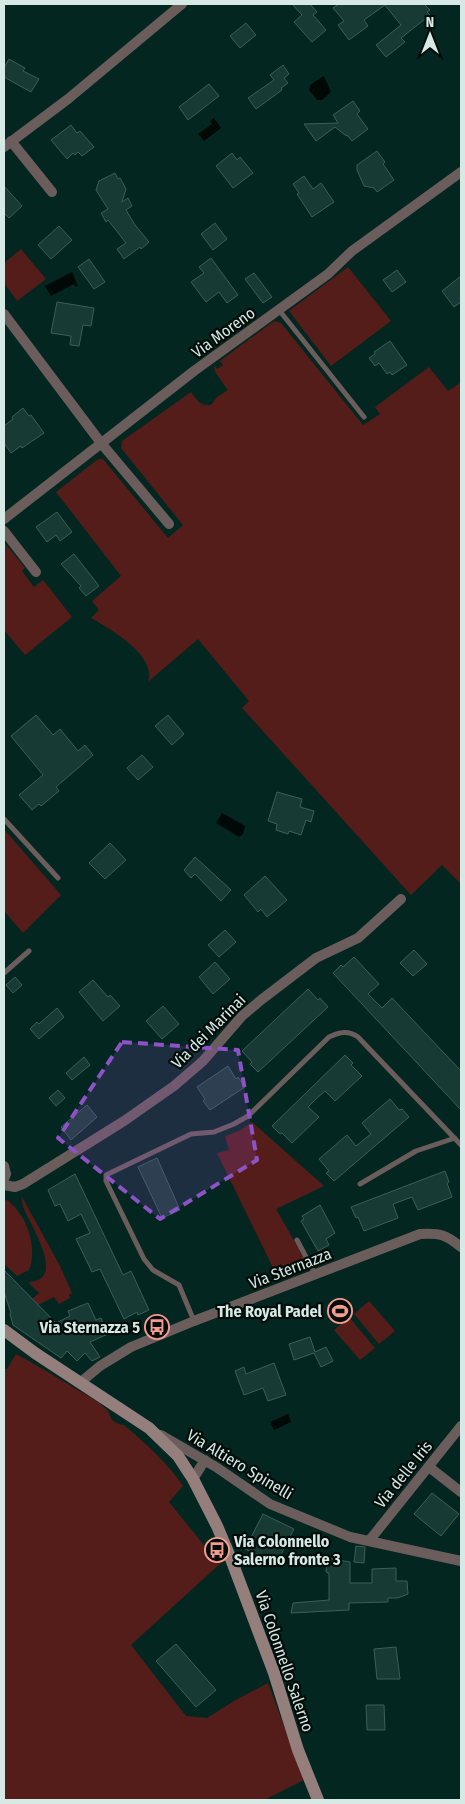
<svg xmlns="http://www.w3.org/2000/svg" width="465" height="1804" font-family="'Fira Sans Condensed',sans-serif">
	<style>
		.green { fill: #551d19 }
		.water { fill: #000906 }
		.building { fill: #173b34; stroke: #3c5e56 }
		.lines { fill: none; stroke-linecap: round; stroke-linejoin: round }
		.service { stroke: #6b5d5b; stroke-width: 5 }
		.minor { stroke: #6b5d5b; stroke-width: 10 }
		.secondary { stroke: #957f7c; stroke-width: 12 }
		.marked { fill: #8d52c6; fill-opacity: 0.2; stroke: #8d52c6; stroke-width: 4; stroke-dasharray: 10 6; stroke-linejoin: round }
		.labels { text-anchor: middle; stroke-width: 4.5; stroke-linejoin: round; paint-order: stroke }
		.street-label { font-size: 16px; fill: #d6e9e4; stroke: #020c09 }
		.poi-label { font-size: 16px; font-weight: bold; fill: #d6e9e4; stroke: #020c09; text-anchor: end }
	</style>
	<rect width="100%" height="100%" fill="#032620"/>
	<path class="green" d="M21,249L46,279L17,301L4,283V263Z
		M348,267L391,321L331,366L289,311Z
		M274,321L281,323L363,425L380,414L375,407L429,367L448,391L461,382V884L442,865L411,895L242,708L249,701L198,639L148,682C157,655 110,629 91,618L99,610L92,601L121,576L56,492L98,459H103L168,538L183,525L121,448L122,441L191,392C197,401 201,406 211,405L217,397L228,390L215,372L214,365L217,369L223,365L220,361Z
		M4,542L25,568L22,571L34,587L43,580L72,617L25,655L4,630Z
		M4,829L61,895L23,933L4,911Z
		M252,1122L324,1186L276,1209L305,1260V1268L278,1278L217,1153L229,1150L225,1136L239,1131Z
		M21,1195L60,1266L72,1293L69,1295L70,1298L59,1304L54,1297L38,1305L32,1299L39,1293L28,1282C69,1281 28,1222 23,1206C22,1203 22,1198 21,1195Z
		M7,1200C27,1215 38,1247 29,1270L17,1276L4,1264V1201Z
		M369,1301L395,1331L379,1344L354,1314Z
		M349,1317L375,1348L360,1360L334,1330Z
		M16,1354C37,1365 56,1377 76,1389C86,1395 97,1400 105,1408C113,1415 107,1422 124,1425C146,1444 167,1462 183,1486L169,1502L211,1554L215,1553L222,1562L131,1645L186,1716L207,1718L234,1701L268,1683L304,1780L264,1800H4V1369H7Z"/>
	<path class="water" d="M324,76L331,92L322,100H317L309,90L311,84Z
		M214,118L221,128L204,141L198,134L212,124L210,121Z
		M72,272L78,286L76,287L74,284L51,296L45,286Z
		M222,813L245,826L243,834L239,837L216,823Z
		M288,1414L291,1422L274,1430L270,1422Z"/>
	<path class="building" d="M292,4H310L317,12L313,15L326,30L312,42L294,22L302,15Z
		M339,4H424L430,10L427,12L430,15L401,38L405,42L386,57L376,45L401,25L385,5L364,20L368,26L349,40L338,25L344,21L333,8Z
		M246,23L256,35L240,48L230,36Z
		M9,59L25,68L23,71L39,79L31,92L4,77V68Z
		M283,65L289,74L284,78L288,83L281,88L282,90L256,109L248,98L274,80L270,75Z
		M209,84L219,96L188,120L179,107Z
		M353,101L360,111L357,114L368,129L352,141L348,136L345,135L335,127L316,141L304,124L338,123L333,115Z
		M71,125L77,133L80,131L94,147L82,156L78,152L75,155L73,153L67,159L51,140Z
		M377,151L385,162L383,164L394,180L377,192L374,188L364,186L357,170V165Z
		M232,153L237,160L240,157L253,173L233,188L216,166Z
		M115,173L118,179L120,178L126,189L122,202L128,198L132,206L126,210L135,225L149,242L141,249L140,247L124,259L117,249L126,243L108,220L106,222L101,213L108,209L96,190L99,181Z
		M304,176L313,189L321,183L334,202L312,217L297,194L299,193L293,184Z
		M4,186L22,206L9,218L4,213Z
		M215,223L227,239L213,250L201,234Z
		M59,226L72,240L51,259L38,245Z
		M211,258L238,295L227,303L219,292L206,302L191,282L204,273L199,267Z
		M89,259L105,282L94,289L78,267Z
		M397,270L406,282L392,292L383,280Z
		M254,273L272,297L263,303L245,279Z
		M461,276V302L454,307L442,291Z
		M57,302L94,308L91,326L83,325L79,346L70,345L71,336L51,333Z
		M390,341L407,365L392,375L390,372L387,374L379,363L375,366L369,358L375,354L374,352Z
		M23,408L29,416L31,415L44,433L22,448L21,446L11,453L4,443V426L13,419L12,417Z
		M57,512L72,532L60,541L56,535L47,542L36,527Z
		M74,554L99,586L86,596L79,588L81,586L61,564Z
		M36,715L53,735L60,729L78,751L85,745L93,755L56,787L59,791L41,806L39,804L32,810L19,795L43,775L11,736Z
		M168,715L184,734L172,745L155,726Z
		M142,755L153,767L138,780L127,768Z
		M277,792L302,799L300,807L314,811L311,822L306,820L301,835L289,831L288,834L276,830L277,824L268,821Z
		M110,843L126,860L105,879L89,863Z
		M195,857L231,890L221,901L195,874L191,878L184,870Z
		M265,876L287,900L267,917L261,909L258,912L244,895Z
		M225,930L236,942L219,957L208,945Z
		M414,950L427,964L413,976L400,963Z
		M354,957L379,984L368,994L382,1008L392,998L461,1071V1110L333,973L341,965L343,967Z
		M215,962L230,979L213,994L199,977Z
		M15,977L22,985L13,993L6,985Z
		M93,980L108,997L110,995L120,1006L103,1021L79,992Z
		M308,989L318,1000L320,998L328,1007L258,1072L250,1064L252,1062L242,1051Z
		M163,1006L179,1024L162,1039L146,1021Z
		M57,1008L64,1017L39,1039L30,1029L37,1022L39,1024Z
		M345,1055L353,1063L351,1065L362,1076L335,1101L325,1091L316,1099L308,1107L319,1117L292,1143L282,1133L280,1134L272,1126Z
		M84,1057L90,1065L72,1080L66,1073Z
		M228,1066L236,1079L238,1077L245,1087L210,1110L203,1101L205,1099L197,1087Z
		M58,1090L65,1098L56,1106L49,1098Z
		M390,1099L399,1110L402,1109L409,1117L334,1181L326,1173L329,1171L319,1159L347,1135L356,1146L371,1134L362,1123Z
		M87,1105L97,1117L71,1140L61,1127Z
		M157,1158L180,1210L162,1218L138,1167Z
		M445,1171L449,1182L447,1183L452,1197L418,1210L412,1197L393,1204L398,1218L364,1231L358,1217L356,1218L351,1207Z
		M75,1174L123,1275L131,1271L149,1310L138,1315L137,1312L124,1319L100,1269L92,1272L76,1239L90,1233L81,1214L68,1221L60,1204L55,1206L48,1190Z
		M320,1205L335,1233L326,1239L329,1245L318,1251L301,1221L304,1219L302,1216Z
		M4,1270L56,1323L70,1316L68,1311L88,1303L96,1320L101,1318L108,1334L90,1342L100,1357L92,1361L85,1353L77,1361L67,1351L61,1358L13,1325L10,1314L11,1313L4,1292Z
		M310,1337L315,1352L326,1347L333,1361L321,1367L314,1353L294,1360L289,1344Z
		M274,1363L286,1395L268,1401L263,1388L244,1395L235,1371L244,1367L246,1374Z
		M432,1493L459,1514L441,1536L414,1514Z
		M263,1514L294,1529L276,1564L245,1549Z
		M356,1546L365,1547L364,1563L354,1562Z
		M327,1558L350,1562V1583H372V1569L396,1568V1581H407L408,1594L398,1598H388V1602L349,1603V1610L291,1613L293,1603L329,1600V1573L326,1572Z
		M176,1644L216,1690L196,1707L156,1661Z
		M396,1647L400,1679H377L374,1649Z
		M366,1705H384L385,1730H367Z"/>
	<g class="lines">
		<path class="service" d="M279,310L364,417
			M4,819L58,878
			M4,973L29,951
			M360,1184L416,1151L455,1138
			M297,1240L315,1274
			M194,1321L179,1285L153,1270L144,1259L106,1181V1175L191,1134L214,1132L234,1124L248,1116L329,1037C340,1032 348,1030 358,1037L461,1145"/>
		<path class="minor" d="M11,141L52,192
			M4,147L68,99L182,4
			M4,314L101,443L169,524
			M4,519L194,371L328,274L352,251L461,172
			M4,531L36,572
			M4,1166L6,1174L4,1179
			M4,1185L15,1187L23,1184L124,1121L174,1086L203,1061L242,1016L261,1000L316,958L358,938L401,899
			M81,1382L100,1366L131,1347L194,1321L420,1234C440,1233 445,1234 461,1247
			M161,1435L216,1467L270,1504L350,1537L461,1561
			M429,1467L461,1492
			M193,1479L205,1460
			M369,1541L461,1426"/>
		<path class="secondary" d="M4,1330L35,1353L149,1428L178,1456L193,1479L217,1526L231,1559L274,1673L298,1750L318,1800"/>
	</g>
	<path class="marked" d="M122,1042L238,1050L257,1160L160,1219L58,1138Z"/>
	<defs>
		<symbol id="stadium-ring" viewBox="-11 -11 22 22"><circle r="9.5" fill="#020c09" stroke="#f59c91" stroke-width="1.5"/><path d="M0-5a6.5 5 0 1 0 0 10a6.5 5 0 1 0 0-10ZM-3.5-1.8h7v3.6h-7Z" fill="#f59c91"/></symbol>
		<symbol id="bus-ring" viewBox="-11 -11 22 22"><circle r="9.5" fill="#020c09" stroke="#f59c91" stroke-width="1.5"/><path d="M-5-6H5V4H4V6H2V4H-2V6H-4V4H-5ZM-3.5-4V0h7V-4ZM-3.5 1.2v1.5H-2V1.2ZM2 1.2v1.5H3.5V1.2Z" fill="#f59c91"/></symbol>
	</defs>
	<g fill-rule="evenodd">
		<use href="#stadium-ring" x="326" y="1297" width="28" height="28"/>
		<use href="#bus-ring" x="143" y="1313" width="28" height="28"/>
		<use href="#bus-ring" x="203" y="1536" width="28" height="28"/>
	</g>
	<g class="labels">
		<g class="street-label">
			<text transform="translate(223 332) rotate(-36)" y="6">Via Moreno</text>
			<text transform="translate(208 1031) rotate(-45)" y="6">Via dei Marinai</text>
			<text transform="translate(290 1268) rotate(-21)" y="6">Via Sternazza</text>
			<text transform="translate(240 1464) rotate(31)" y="6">Via Altiero Spinelli</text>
			<text transform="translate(403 1474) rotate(-51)" y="6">Via delle Iris</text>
			<text transform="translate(285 1661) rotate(71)" y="6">Via Colonnello Salerno</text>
		</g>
		<g class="poi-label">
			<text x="322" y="1317">The Royal Padel</text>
			<text x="140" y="1333">Via Sternazza 5</text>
			<text x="234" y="1547" text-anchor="start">Via Colonnello<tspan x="234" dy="18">Salerno fronte 3</tspan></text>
		</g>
	</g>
	<rect width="465" height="1804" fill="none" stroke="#d6e9e4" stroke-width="10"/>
	<g transform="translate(430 35)" stroke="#020c09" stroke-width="4" paint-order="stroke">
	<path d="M0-4L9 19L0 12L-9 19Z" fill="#d6e9e4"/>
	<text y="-8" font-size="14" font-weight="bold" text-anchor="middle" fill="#d6e9e4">N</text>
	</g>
</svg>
